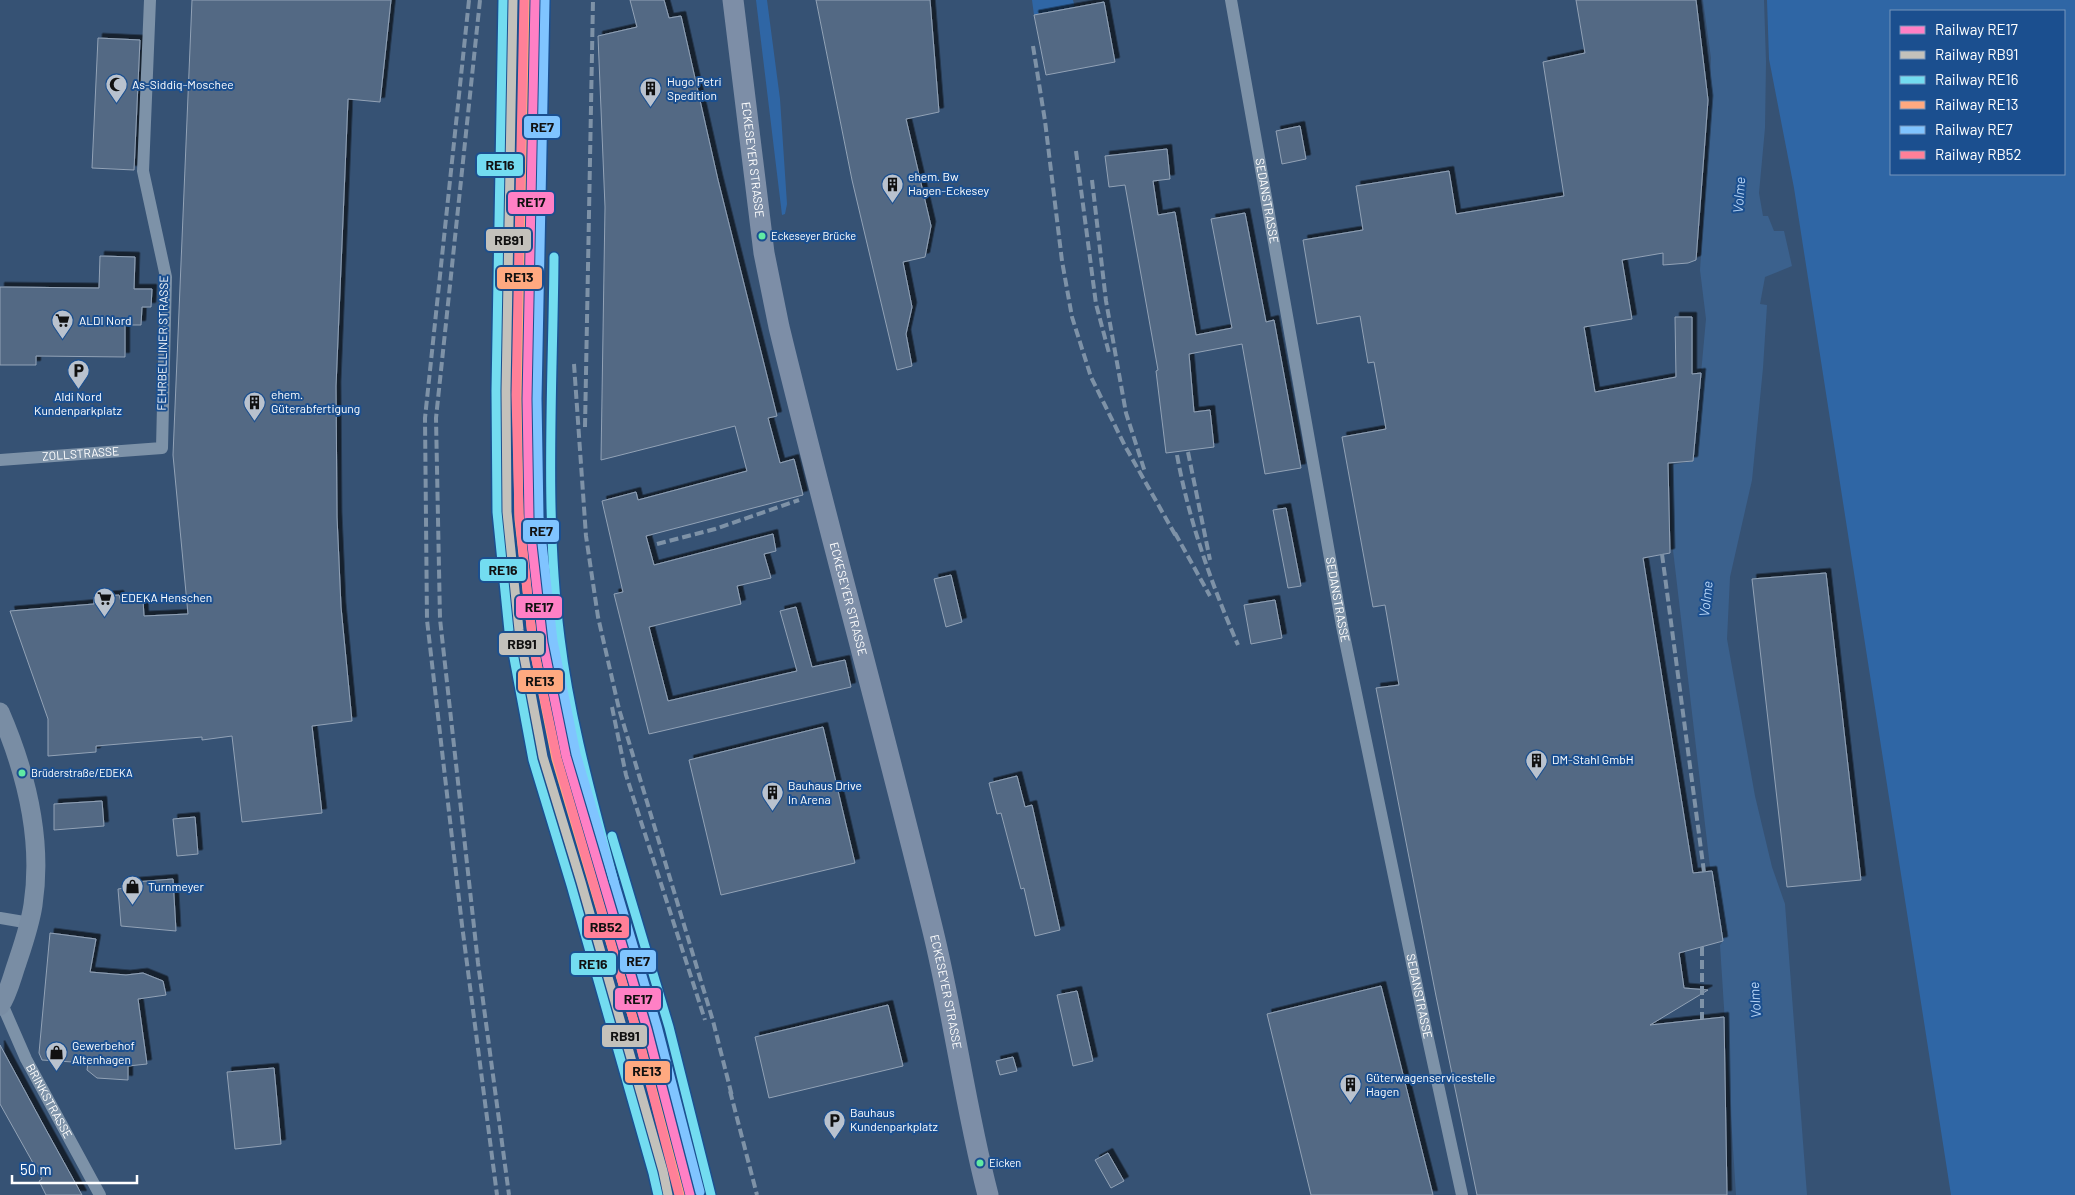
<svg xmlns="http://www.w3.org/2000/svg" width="2075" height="1195" font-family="Barlow,sans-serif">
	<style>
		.green { fill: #2f66a5; fill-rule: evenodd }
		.water { fill: #3b618d }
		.building { fill: #526984; stroke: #92a2b6; filter: url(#shadow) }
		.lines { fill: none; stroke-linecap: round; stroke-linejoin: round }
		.street { stroke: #7d92a8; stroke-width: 12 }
		.secondary { stroke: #798da4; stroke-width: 19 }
		.primary { stroke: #7d8ea7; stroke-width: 21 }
		.rail { stroke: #7e92a7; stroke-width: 4; stroke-dasharray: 9 4; stroke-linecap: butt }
		.rail-1-casing { stroke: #1b4f8f; stroke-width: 12 }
		.rail-2-casing { stroke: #1b4f8f; stroke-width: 12 }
		.rail-3-casing { stroke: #1b4f8f; stroke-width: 12 }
		.rail-4-casing { stroke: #1b4f8f; stroke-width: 12 }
		.rail-5-casing { stroke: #1b4f8f; stroke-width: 12 }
		.rail-6-casing { stroke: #1b4f8f; stroke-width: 12 }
		.rail-1 { stroke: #ff80c5; stroke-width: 9 }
		.rail-2 { stroke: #c3c1bb; stroke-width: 9 }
		.rail-3 { stroke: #73dcf0; stroke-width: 9 }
		.rail-4 { stroke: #ffa980; stroke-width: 9 }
		.rail-5 { stroke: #80c4ff; stroke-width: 9 }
		.rail-6 { stroke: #ff8098; stroke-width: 9 }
		.bus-dot { fill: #60e9a3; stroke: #1b4f8f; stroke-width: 2 }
		.labels { text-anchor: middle; stroke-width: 4; stroke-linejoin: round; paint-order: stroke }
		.bus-label { font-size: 11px; fill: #fff; stroke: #1b4f8f; text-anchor: start }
		.poi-label { font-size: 12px; fill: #fff; stroke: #1b4f8f; text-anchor: start }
		.street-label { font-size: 12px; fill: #fff; stroke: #1b4f8f }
		.water-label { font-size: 14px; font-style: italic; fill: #b5d3f5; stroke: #1b4f8f }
		.line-badge { stroke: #1b4f8f; stroke-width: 2 }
		.pale-badge-label { font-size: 14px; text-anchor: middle; font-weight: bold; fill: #111 }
	</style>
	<defs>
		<filter id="shadow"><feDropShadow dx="4.5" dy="-4.5" stdDeviation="0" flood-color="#0009"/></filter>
	</defs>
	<rect width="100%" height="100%" fill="#365274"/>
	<path class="green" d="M756,0H767L780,99L787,204L785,214L782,215Z
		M1032,0H1073L1075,8L1034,15Z
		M1767,0H2075V1195H1951L1794,188L1769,59ZM1891,11H2064V174H1891Z"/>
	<path class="water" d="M1703,0H1764L1766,62L1765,128L1759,193L1763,216H1768L1774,231H1784L1792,266L1765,277L1760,304L1767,305L1763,368L1752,480L1730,577L1727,639L1755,796L1772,867L1785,904L1807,1195H1736L1720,945L1723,941L1710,867L1673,550L1671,465L1693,461L1706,319L1700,270L1706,181L1711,58Z"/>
	<path class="building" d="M192,0H391L380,102L348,99L336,386L337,517L341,607L352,721L312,726L322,813L242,822L232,736L202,740V737L96,746V752L48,756V719L10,611L94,604V597L119,595L121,602L143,600L144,616L188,614L173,455Z
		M630,0H664L669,18L681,16L718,180L777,416L768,418L780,463L794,459L803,495L646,536L654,565L773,534L776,551L764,554L771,578L737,586L741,604L649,627L668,701L797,671L780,611L796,607L812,667L845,660L851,687L649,734L614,594L623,592L602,501L636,492L638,500L747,471L735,426L601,460L605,207L598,36L637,27Z
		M816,0H930L939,112L906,119L931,226L925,257L903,262L912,307L906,334L912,366L897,370L852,180Z
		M1576,0H1696L1708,100L1696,260L1688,263L1663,265V253L1622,260L1632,319L1584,327L1595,392L1676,377L1675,317H1692V374L1701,373L1693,461L1668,463L1670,553L1643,558L1693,873L1712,871L1723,941L1679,953L1684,988L1708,990L1650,1025L1724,1017L1727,1195H1477L1436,996L1376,688L1399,685L1385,605L1373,607L1342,437L1386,429L1374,362L1368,363L1360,316L1317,324L1303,240L1363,230L1356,186L1449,171L1456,214L1564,196L1543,62L1585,53Z
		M1104,2L1115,62L1046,75L1034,15Z
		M98,38L140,40L134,170L92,168Z
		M1300,126L1306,159L1282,164L1276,131Z
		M1167,149L1170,179L1153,181L1158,215L1175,212L1196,335L1232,328L1211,219L1245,213L1266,322L1274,320L1301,468L1265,474L1242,344L1189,354L1194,412L1210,410L1214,447L1166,453L1156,371L1158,370L1125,185L1109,187L1105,156Z
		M100,256L135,257L134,289H152L151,307H142L141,325H125V357L36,356V365H0V287L99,288Z
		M1286,508L1301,586L1288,588L1273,510Z
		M1826,573L1861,880L1787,887L1752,579Z
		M951,575L962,622L946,627L934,579Z
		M1275,600L1282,638L1251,644L1244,605Z
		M823,727L855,863L721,895L689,760Z
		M1017,776L1025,807L1032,805L1060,930L1035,936L1024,888L1021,889L1001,813L997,814L989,783Z
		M102,801L104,826L54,830V804Z
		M195,817L198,854L177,856L173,819Z
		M173,879L176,931L121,926L118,889L124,888L123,883Z
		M50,933L96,939L90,972L126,975L143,973L163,981L166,995L138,999L147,1064L128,1066V1080L97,1078L87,1070L88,1063L42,1060L39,1053Z
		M1381,986L1433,1195H1311L1267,1014Z
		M1077,991L1093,1061L1073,1066L1057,995Z
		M888,1005L903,1066L769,1098L755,1037Z
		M0,1045L45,1128L82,1195H46L39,1181L42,1179L0,1104Z
		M1013,1057L1017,1071L1000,1075L996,1061Z
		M274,1068L281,1144L235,1149L227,1072Z
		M1108,1153L1124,1181L1111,1188L1095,1160Z"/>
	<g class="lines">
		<g class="street">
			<path id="s1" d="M1231,0L1342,626L1425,1025L1462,1195"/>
			<path id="s2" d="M0,460L162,448L166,277L143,171L150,0"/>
			<path d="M0,918L30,923"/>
			<path id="s3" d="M2,1004L26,1059L100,1195"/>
		</g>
		<path class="secondary" d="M0,712C26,772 43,839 33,905C30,925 23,945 17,963C12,977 8,995 0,1006"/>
		<path class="primary" id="s4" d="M733,0L764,253L779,327C828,528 883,727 932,927C954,1016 965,1107 988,1195"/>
		<path class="rail" d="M469,0L425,418L427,620L462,925L497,1195
			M480,0L436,418L440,619L478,963L509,1195
			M1033,46L1045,121L1062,261L1072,317L1091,377L1125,446L1177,538
			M1076,151L1096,304L1109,353
			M1092,180L1106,301L1126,413L1145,472
			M574,364L586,536L598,617L619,709L713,1021L732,1096
			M585,427L593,0
			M1188,452L1210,560
			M1177,455C1189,521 1211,583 1238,645
			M1175,533L1210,596
			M657,544L715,529L799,500
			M1662,554L1704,872
			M612,707L626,775L705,1020
			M1702,947V1019
			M730,1091L757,1195"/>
		<defs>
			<path id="rail-1" d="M535,0L527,399L529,518L543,643L566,756L647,1029L690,1195"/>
			<path id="rail-2" d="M513,0L506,391L507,512L519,630L543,757L581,882L663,1171L668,1195"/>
			<path id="rail-3" d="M503,0L496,391L497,512L509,631L533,760L571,885L653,1173L658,1195
				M554,257C553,384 544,512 560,638C570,721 593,801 614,882
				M612,836L669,1027L711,1195"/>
			<path id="rail-4" d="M525,0L517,399L519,519L533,644L556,759L637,1032L680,1195"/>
			<path id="rail-5" d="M545,0L537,399L539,517L553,641L576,754L657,1026L700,1192"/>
			<path id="rail-6" d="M524,0L516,395L519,514L533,645L557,758L636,1029L679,1195"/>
		</defs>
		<use href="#rail-1" class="rail-1-casing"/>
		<use href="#rail-2" class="rail-2-casing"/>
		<use href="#rail-3" class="rail-3-casing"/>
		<use href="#rail-4" class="rail-4-casing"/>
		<use href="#rail-5" class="rail-5-casing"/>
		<use href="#rail-6" class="rail-6-casing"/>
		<use href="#rail-1" class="rail-1"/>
		<use href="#rail-2" class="rail-2"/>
		<use href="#rail-3" class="rail-3"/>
		<use href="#rail-4" class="rail-4"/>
		<use href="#rail-5" class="rail-5"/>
		<use href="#rail-6" class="rail-6"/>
	</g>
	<defs>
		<symbol id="mosque-pin" viewBox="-11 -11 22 30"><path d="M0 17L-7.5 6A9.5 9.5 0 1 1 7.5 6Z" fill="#b9c2ce" stroke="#1b4f8f"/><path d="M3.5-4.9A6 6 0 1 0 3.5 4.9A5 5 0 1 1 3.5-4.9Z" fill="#111"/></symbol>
		<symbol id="building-pin" viewBox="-11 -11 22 30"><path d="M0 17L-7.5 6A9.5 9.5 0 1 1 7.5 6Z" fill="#b9c2ce" stroke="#1b4f8f"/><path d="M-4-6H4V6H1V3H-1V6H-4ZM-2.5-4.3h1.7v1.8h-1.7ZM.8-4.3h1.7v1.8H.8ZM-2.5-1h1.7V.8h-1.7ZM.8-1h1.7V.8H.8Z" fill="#111"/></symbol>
		<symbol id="supermarket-pin" viewBox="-11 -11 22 30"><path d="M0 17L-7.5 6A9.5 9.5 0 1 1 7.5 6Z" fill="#b9c2ce" stroke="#1b4f8f"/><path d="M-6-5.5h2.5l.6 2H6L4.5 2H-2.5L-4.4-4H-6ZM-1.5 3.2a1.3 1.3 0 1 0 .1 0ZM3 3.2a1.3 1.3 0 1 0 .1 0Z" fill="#111"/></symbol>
		<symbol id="parking-pin" viewBox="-11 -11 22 30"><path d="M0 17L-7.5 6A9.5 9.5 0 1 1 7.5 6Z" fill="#b9c2ce" stroke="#1b4f8f"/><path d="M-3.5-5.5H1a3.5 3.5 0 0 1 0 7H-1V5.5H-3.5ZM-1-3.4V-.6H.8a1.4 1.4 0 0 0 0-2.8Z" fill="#111"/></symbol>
		<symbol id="shop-pin" viewBox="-11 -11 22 30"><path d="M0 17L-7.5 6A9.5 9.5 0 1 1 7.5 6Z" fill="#b9c2ce" stroke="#1b4f8f"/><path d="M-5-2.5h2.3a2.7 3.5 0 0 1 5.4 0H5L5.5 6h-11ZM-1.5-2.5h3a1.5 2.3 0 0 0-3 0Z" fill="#111"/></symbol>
	</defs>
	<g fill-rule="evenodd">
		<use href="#mosque-pin" x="104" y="72" width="25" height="34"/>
		<use href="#building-pin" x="638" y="76" width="25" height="34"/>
		<use href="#building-pin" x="880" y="172" width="25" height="34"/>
		<use href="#supermarket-pin" x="50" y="308" width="25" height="34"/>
		<use href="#parking-pin" x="66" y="358" width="25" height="34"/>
		<use href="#building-pin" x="242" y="390" width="25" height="34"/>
		<use href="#supermarket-pin" x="92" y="586" width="25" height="34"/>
		<use href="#building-pin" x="1524" y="748" width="25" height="34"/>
		<use href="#building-pin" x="760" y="780" width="25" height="34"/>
		<use href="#shop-pin" x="120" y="874" width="25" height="34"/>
		<use href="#shop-pin" x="44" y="1040" width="25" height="34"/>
		<use href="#building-pin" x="1338" y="1072" width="25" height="34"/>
		<use href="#parking-pin" x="822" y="1108" width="25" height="34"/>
	</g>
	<g class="bus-dot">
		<circle cx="762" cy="236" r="4.5"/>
		<circle cx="22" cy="773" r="4.5"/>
		<circle cx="980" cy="1163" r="4.5"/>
	</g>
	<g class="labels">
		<g class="bus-label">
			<text x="771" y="240">Eckeseyer Brücke</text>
			<text x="31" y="777">Brüderstraße/EDEKA</text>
			<text x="989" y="1167">Eicken</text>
		</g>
		<g class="poi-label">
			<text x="667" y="86">Hugo Petri<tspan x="667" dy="14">Spedition</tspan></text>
			<text x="132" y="89">As-Siddiq-Moschee</text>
			<text x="908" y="181">ehem. Bw<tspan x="908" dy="14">Hagen-Eckesey</tspan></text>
			<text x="79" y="325">ALDI Nord</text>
			<text x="271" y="399">ehem.<tspan x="271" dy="14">Güterabfertigung</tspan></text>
			<text x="78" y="401" text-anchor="middle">Aldi Nord<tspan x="78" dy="14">Kundenparkplatz</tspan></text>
			<text x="121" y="602">EDEKA Henschen</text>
			<text x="1552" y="764">DM-Stahl GmbH</text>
			<text x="788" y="790">Bauhaus Drive<tspan x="788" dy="14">In Arena</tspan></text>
			<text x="148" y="891">Turnmeyer</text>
			<text x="72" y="1050">Gewerbehof<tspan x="72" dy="14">Altenhagen</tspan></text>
			<text x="1366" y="1082">Güterwagenservicestelle<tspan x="1366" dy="14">Hagen</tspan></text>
			<text x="850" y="1117">Bauhaus<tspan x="850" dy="14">Kundenparkplatz</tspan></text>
		</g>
		<g class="street-label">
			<text dy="4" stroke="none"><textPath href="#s4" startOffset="161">ECKESEYER STRASSE</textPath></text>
			<text dy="4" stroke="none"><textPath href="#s1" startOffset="204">SEDANSTRASSE</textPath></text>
			<text transform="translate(163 343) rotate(-89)" y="4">FEHRBELLINER STRASSE</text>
			<text dy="4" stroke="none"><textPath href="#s2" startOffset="81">ZOLLSTRASSE</textPath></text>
			<text dy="4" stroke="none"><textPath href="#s1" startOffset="609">SEDANSTRASSE</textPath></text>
			<text dy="4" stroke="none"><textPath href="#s4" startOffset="611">ECKESEYER STRASSE</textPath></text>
			<text dy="4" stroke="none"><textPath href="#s4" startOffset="1016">ECKESEYER STRASSE</textPath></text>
			<text dy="4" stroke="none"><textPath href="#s1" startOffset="1014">SEDANSTRASSE</textPath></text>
			<text dy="4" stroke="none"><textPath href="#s3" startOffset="108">BRINKSTRASSE</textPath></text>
		</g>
		<g class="water-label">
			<text transform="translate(1739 195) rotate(-86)" y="5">Volme</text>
			<text transform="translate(1706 599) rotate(-84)" y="5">Volme</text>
			<text transform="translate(1755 1000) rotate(-94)" y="5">Volme</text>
		</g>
	</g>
	<g class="line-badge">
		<rect x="523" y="115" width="38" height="24" rx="5" fill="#80c4ff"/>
		<rect x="476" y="153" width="48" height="24" rx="5" fill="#73dcf0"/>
		<rect x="507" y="191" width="48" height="24" rx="5" fill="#ff80c5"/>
		<rect x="485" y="228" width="47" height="24" rx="5" fill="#c3c1bb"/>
		<rect x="496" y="266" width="47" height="24" rx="5" fill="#ffa980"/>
		<rect x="522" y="519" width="38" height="24" rx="5" fill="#80c4ff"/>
		<rect x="479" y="558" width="48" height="24" rx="5" fill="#73dcf0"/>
		<rect x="515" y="595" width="48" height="24" rx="5" fill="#ff80c5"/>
		<rect x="498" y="632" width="47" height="24" rx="5" fill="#c3c1bb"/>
		<rect x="517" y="669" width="47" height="24" rx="5" fill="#ffa980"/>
		<rect x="583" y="915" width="47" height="24" rx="5" fill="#ff8098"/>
		<rect x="619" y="949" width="38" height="24" rx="5" fill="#80c4ff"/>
		<rect x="570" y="952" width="47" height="24" rx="5" fill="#73dcf0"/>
		<rect x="614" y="987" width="48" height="24" rx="5" fill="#ff80c5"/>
		<rect x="601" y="1024" width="47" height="24" rx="5" fill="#c3c1bb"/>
		<rect x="624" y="1060" width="47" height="24" rx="5" fill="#ffa980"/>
	</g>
	<g class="pale-badge-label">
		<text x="542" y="132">RE7</text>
		<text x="500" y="170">RE16</text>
		<text x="531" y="207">RE17</text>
		<text x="509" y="245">RB91</text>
		<text x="519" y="282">RE13</text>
		<text x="541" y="536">RE7</text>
		<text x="503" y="575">RE16</text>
		<text x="539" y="612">RE17</text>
		<text x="522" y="649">RB91</text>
		<text x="540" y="686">RE13</text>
		<text x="606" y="932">RB52</text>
		<text x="638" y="966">RE7</text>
		<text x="593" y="969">RE16</text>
		<text x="638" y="1004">RE17</text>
		<text x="625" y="1041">RB91</text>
		<text x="647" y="1076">RE13</text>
	</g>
	<rect x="1890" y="10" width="175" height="165" fill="#1b4f8f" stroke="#7695bc"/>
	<rect x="1900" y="26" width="25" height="8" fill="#ff80c5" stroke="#7695bc"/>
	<text x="1935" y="35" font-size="15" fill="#ffffff">Railway RE17</text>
	<rect x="1900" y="51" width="25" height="8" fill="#c3c1bb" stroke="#7695bc"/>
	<text x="1935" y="60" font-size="15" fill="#ffffff">Railway RB91</text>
	<rect x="1900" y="76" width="25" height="8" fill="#73dcf0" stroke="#7695bc"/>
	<text x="1935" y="85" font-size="15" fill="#ffffff">Railway RE16</text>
	<rect x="1900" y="101" width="25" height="8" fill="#ffa980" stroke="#7695bc"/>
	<text x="1935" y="110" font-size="15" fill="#ffffff">Railway RE13</text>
	<rect x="1900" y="126" width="25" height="8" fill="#80c4ff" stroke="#7695bc"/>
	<text x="1935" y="135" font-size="15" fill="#ffffff">Railway RE7</text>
	<rect x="1900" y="151" width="25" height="8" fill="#ff8098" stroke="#7695bc"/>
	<text x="1935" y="160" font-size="15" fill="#ffffff">Railway RB52</text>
	<path d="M12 1175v8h125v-8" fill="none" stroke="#ffffff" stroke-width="2.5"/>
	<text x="20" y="1175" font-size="15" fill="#ffffff" stroke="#1b4f8f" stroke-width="4" paint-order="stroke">50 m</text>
</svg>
